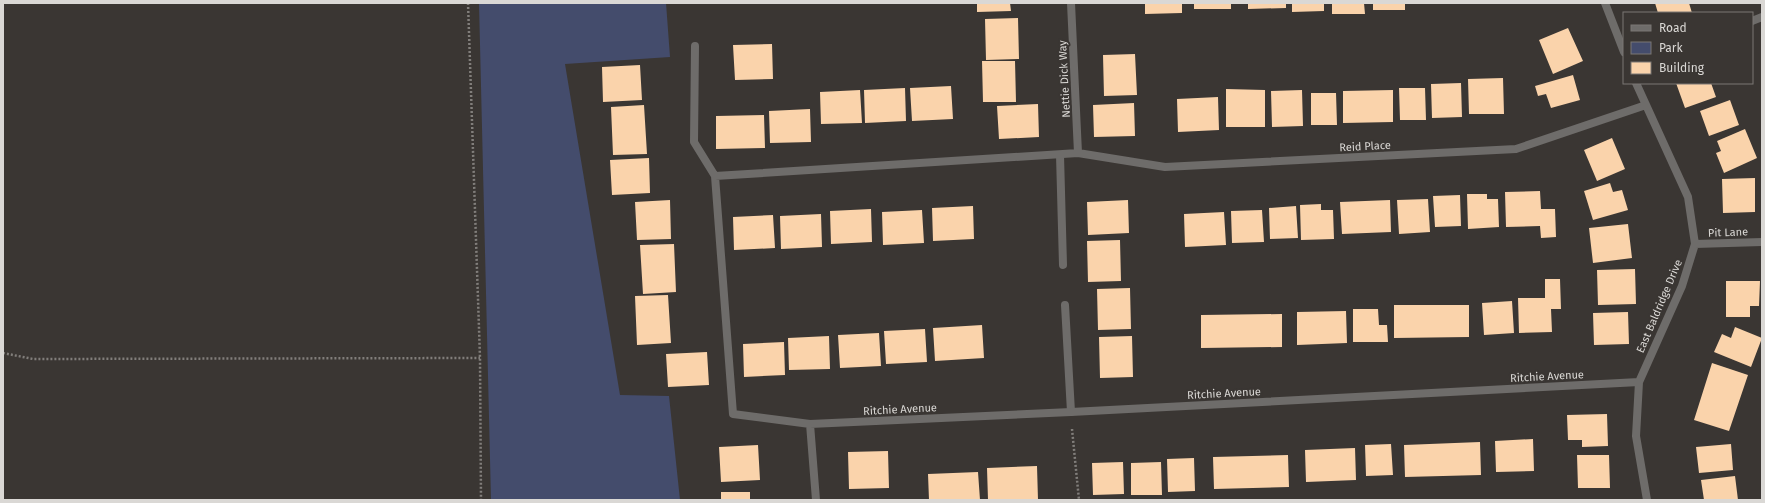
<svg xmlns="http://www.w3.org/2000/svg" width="1765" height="503" font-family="'Fira Sans',sans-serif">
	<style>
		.green { fill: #444c6c }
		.building { fill: #fad3ab }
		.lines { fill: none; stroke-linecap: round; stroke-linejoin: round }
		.path { stroke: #817e7b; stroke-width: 2.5; stroke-dasharray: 2 2; stroke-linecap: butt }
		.lane { stroke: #6e6c6a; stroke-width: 8 }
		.street { stroke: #6e6c6a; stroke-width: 8 }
		.labels { text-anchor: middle; stroke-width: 4; stroke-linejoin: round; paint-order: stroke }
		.street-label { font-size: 11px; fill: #dad8d5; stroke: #3a3633 }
	</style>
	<rect width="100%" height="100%" fill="#3a3633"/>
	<path class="green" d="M479,3H666L670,57L565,64L620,395L669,396L680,500H491Z"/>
	<path class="building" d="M977,3H1010L1011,11L977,12Z
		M1145,3H1182V13L1145,14Z
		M1194,3H1231V9H1194Z
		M1248,3H1286V8L1248,9Z
		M1292,3H1324V11L1292,12Z
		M1332,3H1364L1365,14H1332Z
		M1373,3H1405V10H1373Z
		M1655,3H1689L1692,13H1658Z
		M1018,18L1019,59L986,60L985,19Z
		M1568,28L1583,61L1553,74L1539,40Z
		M772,44L773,79L735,80L733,45Z
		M1135,54L1137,95L1104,96L1103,55Z
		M982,61H1015L1016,102H983Z
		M640,65L642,100L603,102L602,67Z
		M1573,75L1580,100L1551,108L1546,94L1538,96L1535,86Z
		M1503,78L1504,114H1469L1468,79Z
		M1461,83L1462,117L1432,118L1431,84Z
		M1676,83H1711L1716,97L1685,108Z
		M951,86L953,119L912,121L910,88Z
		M905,88L906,121L865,123L864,90Z
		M1399,88H1425L1426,120H1400Z
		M1226,89L1265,90V127H1226Z
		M860,90L862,123L821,124L820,92Z
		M1302,90L1303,126L1272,127L1271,91Z
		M1393,90V122L1343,123V91Z
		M1311,93H1336L1337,125H1311Z
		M1218,97L1219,130L1178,132L1177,99Z
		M1730,100L1739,125L1709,136L1700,111Z
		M1134,103L1135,136L1094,137L1093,105Z
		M1038,104L1039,137L999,139L997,106Z
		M644,105L647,154L613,155L611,107Z
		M810,109L811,142L770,143L769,111Z
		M764,115L765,148L716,149V116Z
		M1745,129L1757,158L1724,173L1716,153L1721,151L1717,141Z
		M1612,138L1625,169L1597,181L1584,150Z
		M649,158L650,193L612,195L610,160Z
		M1755,178V212L1723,213L1722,179Z
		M1610,183L1613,192L1622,190L1628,210L1593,220L1584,191Z
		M1540,191L1541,209H1555L1556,237L1541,238L1540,226L1506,227L1505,192Z
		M1467,194H1487V199H1498L1499,227L1468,229Z
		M1460,195L1461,226L1435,227L1433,196Z
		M1428,199L1430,232L1399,234L1397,200Z
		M670,200L671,239L637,240L635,202Z
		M1128,200L1129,233L1088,235L1087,202Z
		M1390,200L1391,232L1342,234L1340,202Z
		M1321,204V210H1333L1334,239L1301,240L1300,205Z
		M973,206L974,239L933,241L932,208Z
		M1296,206L1298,238L1270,239L1269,208Z
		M871,209L872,242L831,244L830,211Z
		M922,210L924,243L883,245L882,212Z
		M1262,210L1264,242L1232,243L1231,211Z
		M1224,212L1226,245L1185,247L1184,214Z
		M821,214L822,247L781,249L780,216Z
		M773,215L775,248L734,250L733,217Z
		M1628,224L1632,258L1593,263L1589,228Z
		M1120,240L1121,281L1088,282L1087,241Z
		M674,244L676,292L643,294L640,245Z
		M1635,269L1636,304L1598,305L1597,270Z
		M1545,279H1560L1561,309H1551L1552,332L1519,333L1518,298H1545Z
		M1726,281H1760L1759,306H1750V317H1726Z
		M1130,288L1131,329L1098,330L1097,289Z
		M668,295L671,343L637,345L635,296Z
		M1512,301L1514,333L1484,335L1482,303Z
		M1394,305H1469V337L1394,338Z
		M1353,309H1378L1379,325H1387L1388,342H1353Z
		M1346,311L1347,343L1297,345V312Z
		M1628,312L1629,344L1594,345L1593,313Z
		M1282,314V347L1201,348V315Z
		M982,325L984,358L935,361L933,328Z
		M1735,327L1762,338L1751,367L1714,352L1722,334L1731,338Z
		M925,329L927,362L886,364L884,331Z
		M879,333L881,366L840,368L838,335Z
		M829,336L830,369L789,370L788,338Z
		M1132,336L1133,377L1100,378L1099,337Z
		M784,342L785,375L744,377L743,344Z
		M707,352L709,385L668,387L666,354Z
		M1712,363L1748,375L1729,431L1694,420Z
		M1607,414L1608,446L1582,447V440H1568L1567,415Z
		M1533,439L1534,471L1496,472L1495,441Z
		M1480,442L1481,475L1405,477L1404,445Z
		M1391,444L1393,475L1366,476L1365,445Z
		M1731,444L1733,470L1699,473L1696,447Z
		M758,445L760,480L721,482L719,447Z
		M1355,448L1356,480L1306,482L1305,450Z
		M888,451L889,488L849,489L848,452Z
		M1288,455L1289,487L1214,489L1213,457Z
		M1577,455H1609L1610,488H1578Z
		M1194,458L1195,491L1168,492L1167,459Z
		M1123,462L1124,494L1093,495L1092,463Z
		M1161,462L1162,495H1131V463Z
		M1037,466L1038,500H988L987,468Z
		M978,472L980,500H929L928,474Z
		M1735,476L1738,500H1704L1701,480Z
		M721,492H750V500H721Z"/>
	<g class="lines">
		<path class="path" d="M468,3L480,358L481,500
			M3,353L33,359L480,358
			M1072,429L1079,500"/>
		<path class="lane" d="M1060,155L1063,265
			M1065,305L1071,412"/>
		<path class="street" d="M1071,3L1078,153
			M1605,3L1624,52
			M1752,21L1762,17
			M695,46L694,142L715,176L733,414L810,424L1071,412L1639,382
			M1636,83L1688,197L1695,244L1682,286L1639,382L1636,436L1647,500
			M715,176L1078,153L1165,167L1516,149L1646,105
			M1695,244L1762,242
			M810,424L816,500"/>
	</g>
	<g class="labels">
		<g class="street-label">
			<text transform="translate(1064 79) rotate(-93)" y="4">Nettie Dick Way</text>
			<text transform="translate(1365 146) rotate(-3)" y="4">Reid Place</text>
			<text transform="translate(1728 232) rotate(-2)" y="4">Pit Lane</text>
			<text transform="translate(1659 306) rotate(-67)" y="4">East Baldridge Drive</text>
			<text transform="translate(1547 376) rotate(-3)" y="4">Ritchie Avenue</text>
			<text transform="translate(1224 393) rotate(-3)" y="4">Ritchie Avenue</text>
			<text transform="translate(900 409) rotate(-3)" y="4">Ritchie Avenue</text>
		</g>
	</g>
	<rect width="1765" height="503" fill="none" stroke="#dad8d5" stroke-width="8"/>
	<rect x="1623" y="12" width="130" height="72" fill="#3a3633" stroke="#7a7774"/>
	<rect x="1631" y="25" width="20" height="6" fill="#6e6c6a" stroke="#7a7774"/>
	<text x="1659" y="32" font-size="12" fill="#dad8d5">Road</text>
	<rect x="1631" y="42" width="20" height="12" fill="#444c6c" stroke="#7a7774"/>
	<text x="1659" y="52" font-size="12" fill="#dad8d5">Park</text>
	<rect x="1631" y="62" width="20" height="12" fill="#fad3ab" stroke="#7a7774"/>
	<text x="1659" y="72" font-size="12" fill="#dad8d5">Building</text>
</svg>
